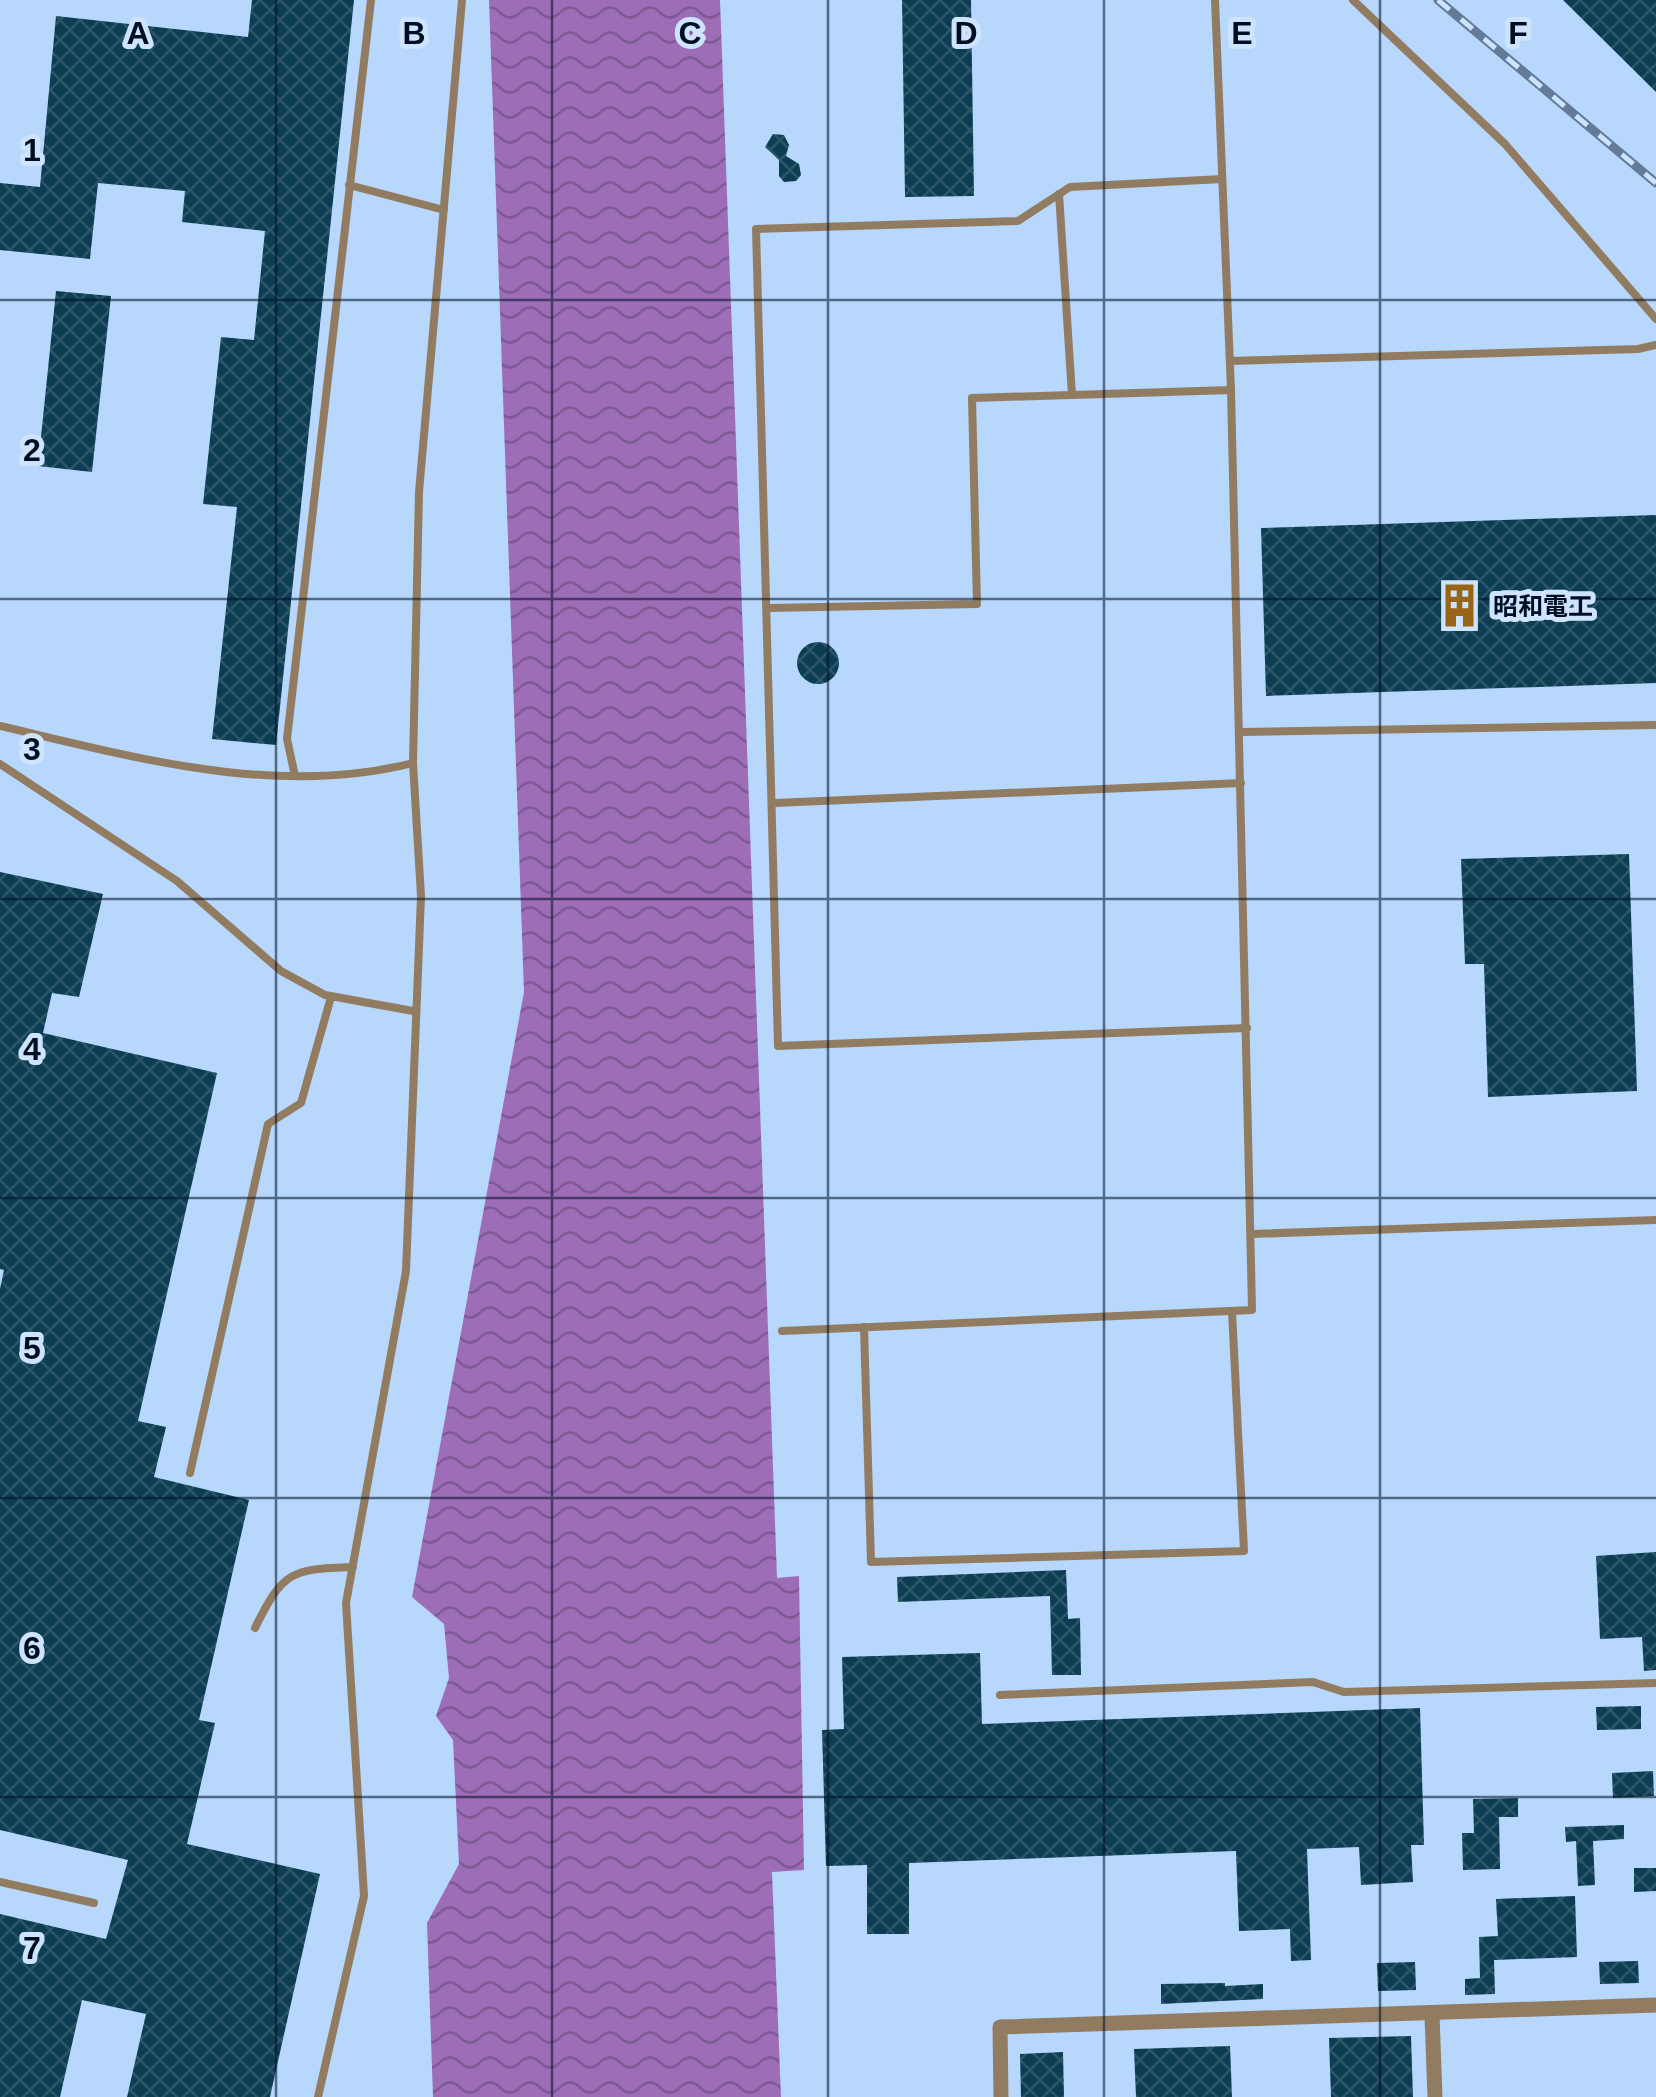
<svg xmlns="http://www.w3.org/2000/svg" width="1656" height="2097" font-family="Helvetica,'Noto Sans JP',sans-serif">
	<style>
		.water { fill: url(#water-waves) }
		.building { fill: url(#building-cross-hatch) }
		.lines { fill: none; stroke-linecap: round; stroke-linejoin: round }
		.lane { stroke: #927c61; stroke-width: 8 }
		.street { stroke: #927c61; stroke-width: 15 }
		.rail-casing { stroke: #637a99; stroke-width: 9 }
		.rail { stroke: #cee4fd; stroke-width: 5; stroke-dasharray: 15; stroke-linecap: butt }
		.grid { fill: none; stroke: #000e24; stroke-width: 2.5; stroke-opacity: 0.55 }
		.labels { text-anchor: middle; stroke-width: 10; stroke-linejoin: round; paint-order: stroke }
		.poi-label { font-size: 25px; font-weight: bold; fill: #000e24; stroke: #cee4fd; text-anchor: start }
		.grid-label { font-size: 32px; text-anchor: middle; font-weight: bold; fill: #000e24; stroke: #cee4fd; stroke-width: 10; stroke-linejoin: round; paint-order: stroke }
	</style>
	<defs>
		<pattern id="water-waves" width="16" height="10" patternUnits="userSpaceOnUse" patternTransform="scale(2.5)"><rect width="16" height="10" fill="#9d6eb7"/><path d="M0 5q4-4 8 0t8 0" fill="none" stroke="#7e5995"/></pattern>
		<pattern id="building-cross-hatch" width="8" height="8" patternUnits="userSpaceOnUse" patternTransform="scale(2.5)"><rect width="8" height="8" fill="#0c3d53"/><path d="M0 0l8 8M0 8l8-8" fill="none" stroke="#2d5568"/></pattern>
	</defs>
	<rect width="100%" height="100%" fill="#b7d7fd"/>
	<path class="water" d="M489,0H720L777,1578L799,1576L804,1870L772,1872L781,2097H433L427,1923L459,1864L453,1740L436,1716L449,1678L444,1624L412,1597L524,992Z"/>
	<path class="building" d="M252,0H354L276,745L212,739L237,507L203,504L221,337L254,340L265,231L182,222L185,191L98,183L90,259L0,250V183L40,187L56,16L248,37Z
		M902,0H971L974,196L905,197Z
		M1563,0H1656V92Z
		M773,134L784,135L789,145L786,156L799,164L801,175L796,181L784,182L779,176V160L765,147Z
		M56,291L111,296L92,472L38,466Z
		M1656,515V683L1266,696L1261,528Z
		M797 663a21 21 0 1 1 42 0a21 21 0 1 1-42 0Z
		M1629,854L1637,1091L1488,1097L1484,964H1465L1461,859Z
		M0,872L103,894L79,997L52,993L43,1033L217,1073L138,1421L166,1427L154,1477L249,1500L199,1720L215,1723L187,1844L320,1874L270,2097H127L146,2014L82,2000L60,2097H0V1914L106,1939L128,1860L0,1830V1289L4,1270L0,1269Z
		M1656,1552V1670L1644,1671L1642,1637L1600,1639L1596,1556Z
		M1066,1570L1068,1619L1080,1618L1081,1675H1052L1050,1596L898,1602L897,1577Z
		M980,1653L982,1724L1420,1708L1424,1845H1411L1413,1882L1361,1885L1359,1847L1307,1849L1311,1960L1291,1961L1290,1929L1239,1931L1236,1851L909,1863V1934H867V1865L826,1866L822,1730L844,1729L842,1657Z
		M1641,1706V1729L1597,1730L1596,1707Z
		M1653,1771L1654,1796L1613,1798L1612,1773Z
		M1518,1798V1817H1499L1500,1869L1463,1870L1462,1833H1474L1473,1799Z
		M1624,1825V1839L1593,1841L1595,1885L1578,1886L1576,1841L1566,1842L1565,1827Z
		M1634,1868H1656V1891L1634,1892Z
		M1575,1896L1577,1957L1494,1960L1495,1994L1465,1995V1979L1480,1978L1479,1937L1498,1936L1496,1899Z
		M1638,1961L1639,1983L1600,1984L1599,1962Z
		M1415,1962L1416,1990L1378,1991L1377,1963Z
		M1225,1983V1986L1263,1984V1999L1161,2004V1984Z
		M1411,2036L1413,2097H1331L1329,2038Z
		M1230,2046L1232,2097H1136L1134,2049Z
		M1063,2052L1064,2097H1021L1020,2054Z"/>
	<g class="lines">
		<path class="lane" d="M1353,0L1505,144L1656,319
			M1222,179L1070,187L1018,221L756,229L778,1046L1247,1028
			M349,185L444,210
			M1059,194L1072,395
			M1230,361L1638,349L1656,345
			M769,608L977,604L972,398L1231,390
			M0,726C133,757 277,798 413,763L419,492L462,0
			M1240,732L1656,725
			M0,764L177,881L281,971L325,995L413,1011
			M295,776L287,739L371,0
			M775,803L1241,783
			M1252,1234L1656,1220
			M864,1327L871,1562L1244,1551L1232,1311
			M782,1331L1252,1310L1231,390L1215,0
			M190,1473L268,1124L301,1103L331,997
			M255,1628C283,1571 291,1569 353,1567
			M1000,1695L1313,1682L1344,1692L1656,1683
			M0,1882L94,1903
			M318,2097L364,1896L346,1603L406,1271L421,896L413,763"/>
		<path class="street" d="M1432,2015L1435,2097
			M1001,2097L1000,2027L1656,2005"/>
		<defs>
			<path id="rail" d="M1438,0L1656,183"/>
		</defs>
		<use href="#rail" class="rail-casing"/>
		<use href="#rail" class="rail"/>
	</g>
	<path class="grid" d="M276,0V2097M552,0V2097M828,0V2097M1104,0V2097M1380,0V2097M0,300H1656M0,599H1656M0,899H1656M0,1198H1656M0,1498H1656M0,1797H1656"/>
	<defs>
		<symbol id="building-bare" viewBox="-9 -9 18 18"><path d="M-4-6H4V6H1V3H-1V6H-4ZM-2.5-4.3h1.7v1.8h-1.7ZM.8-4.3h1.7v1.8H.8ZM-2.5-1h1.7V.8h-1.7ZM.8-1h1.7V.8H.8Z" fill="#966517" stroke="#cee4fd" stroke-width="2.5" paint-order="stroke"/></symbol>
	</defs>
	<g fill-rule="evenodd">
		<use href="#building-bare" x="1428" y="574" width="63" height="63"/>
	</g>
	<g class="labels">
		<g class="poi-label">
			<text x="1493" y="615">昭和電工</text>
		</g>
	</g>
	<g class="grid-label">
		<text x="138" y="44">A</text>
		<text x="414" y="44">B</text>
		<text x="690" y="44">C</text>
		<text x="966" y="44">D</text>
		<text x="1242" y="44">E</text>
		<text x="1518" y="44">F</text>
		<text x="32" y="161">1</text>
		<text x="32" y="461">2</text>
		<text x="32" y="760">3</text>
		<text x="32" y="1060">4</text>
		<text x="32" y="1359">5</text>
		<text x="32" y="1659">6</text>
		<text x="32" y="1959">7</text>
	</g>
</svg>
